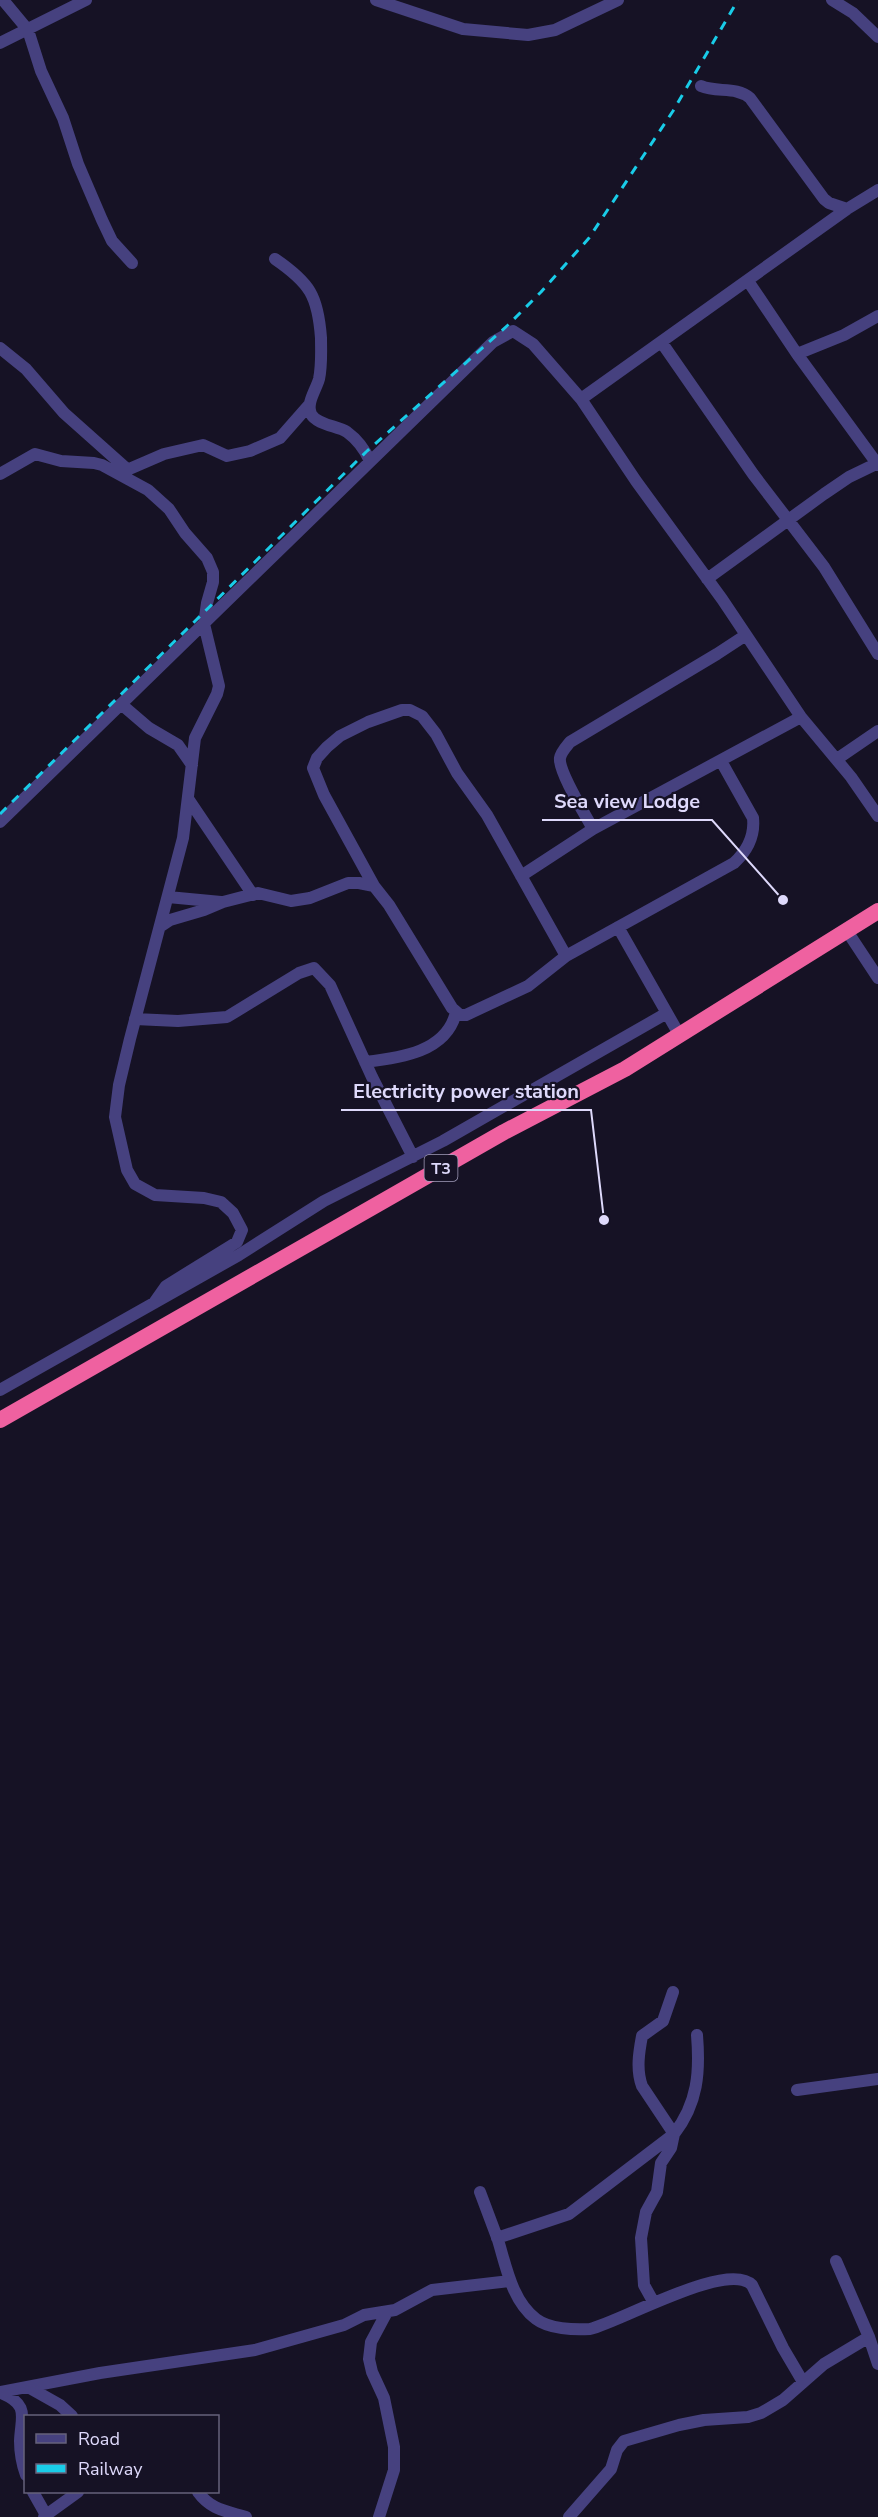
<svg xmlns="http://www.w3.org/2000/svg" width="878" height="2517" font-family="'Nunito Sans',sans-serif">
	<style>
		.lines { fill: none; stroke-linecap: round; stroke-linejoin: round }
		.minor { stroke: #46417f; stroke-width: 12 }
		.highway { stroke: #ef61a0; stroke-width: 16 }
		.rail { stroke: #19cce8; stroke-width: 3; stroke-dasharray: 9 8; stroke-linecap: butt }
		.labels { text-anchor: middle; stroke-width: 4.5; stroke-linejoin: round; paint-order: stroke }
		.shield { fill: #161225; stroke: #a29dbb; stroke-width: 1.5 }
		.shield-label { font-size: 16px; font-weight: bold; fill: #ded9fb }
		.leader { fill: none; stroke: #ded9fb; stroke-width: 2 }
		.callout-dot { fill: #ded9fb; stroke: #161225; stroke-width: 2 }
		.callout-label { font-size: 20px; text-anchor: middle; font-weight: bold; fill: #ded9fb; stroke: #161225; stroke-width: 4.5; stroke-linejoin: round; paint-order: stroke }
	</style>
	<rect width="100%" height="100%" fill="#161225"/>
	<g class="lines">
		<path class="minor" d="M3,0L28,30L41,71L63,118L78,164L102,220L112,241L132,263
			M376,0L463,29L528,35L555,30L618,0
			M832,0L853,13L878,37
			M0,43L86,0
			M701,86C717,93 736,86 750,98L824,199L829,203L847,209
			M275,259C310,283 318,296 321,338C321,352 322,365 319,379C316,390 306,403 311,414C317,425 338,426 347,432C358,440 365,450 370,461
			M748,281L797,354L878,465
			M662,343L753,474L824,567L878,654
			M0,348L26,369L64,413L128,470
			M797,354L844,335L878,316
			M581,399L847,209L878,190
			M120,473L164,454L203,445L227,456L250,451L280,438L309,405
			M0,474L35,454L61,461L94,463L102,465L148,490L169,509L185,533L207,558L213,572V582L207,603L204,624L219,686L217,694L195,738L183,838L130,1039L119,1085L115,1117L127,1170L135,1184L155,1195L204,1198L221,1202L233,1213L242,1230L237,1242L166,1286L154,1303
			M707,579L824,494L849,477L878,463
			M121,704L149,728L178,745L192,765
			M837,759L878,731
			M189,800L253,895
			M0,822L493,342L513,331L533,344L581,399L636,481L722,599L801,717L851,777L878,816
			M593,829C586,816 558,771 560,758C561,752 566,747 570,742L717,654L746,635
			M521,876L593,829L801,717
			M374,886L324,795L313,768L317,758L327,747L340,736L368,722L402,710H410L422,716L436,734L457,773L487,815L566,956
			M168,897L221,902
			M161,926L170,920L204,910L223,902L258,893L291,901L310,898L348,883H359L374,886L389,905L452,1008L460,1015H466L528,986L566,956L734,863C747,851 755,837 753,818L721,761
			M618,927L680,1036
			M847,931L878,978
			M135,1019L178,1021L227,1017L299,973L314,968L330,985L372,1077L413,1157
			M365,1062C400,1058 447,1052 456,1012
			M0,1390L239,1255L324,1201L443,1141L667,1013
			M797,2090L878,2079
			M480,2192C486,2208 492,2224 498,2240C506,2266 512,2301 536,2319C549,2329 574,2330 590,2329C622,2321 728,2260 752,2285L783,2348L803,2382
			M497,2238L569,2214L674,2134C698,2103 700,2072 697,2035
			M836,2261L869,2337L878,2364
			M654,2303L644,2285L641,2238L646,2212L657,2192L661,2163L671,2148L674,2134L642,2086C636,2070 639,2052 642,2036L663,2021L673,1992
			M28,2387L60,2405L72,2416
			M0,2392L100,2373L255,2350L344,2325L364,2315L395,2310L432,2290L510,2281
			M1,2393C30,2405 21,2416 20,2441C20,2452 22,2464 26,2475
			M33,2492L46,2515L44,2517
			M198,2492C211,2510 226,2511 246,2517
			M46,2515L78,2492
			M379,2517L394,2470V2447L384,2398L372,2372L369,2359L371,2342L387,2312
			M569,2517L611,2469L617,2450L624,2441L679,2425L704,2420L748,2417L761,2413L783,2400L824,2364L869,2337"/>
		<path class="highway" d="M0,1420L504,1132L625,1069L878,911"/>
		<path class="rail" d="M0,814L366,452L508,325L541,292L589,238L673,111L738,0"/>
	</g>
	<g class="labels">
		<rect class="shield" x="424.5" y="1155" width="33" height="26" rx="4.5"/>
		<g class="shield-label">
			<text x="441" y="1174">T3</text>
		</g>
	</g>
	<path class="leader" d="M783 900L712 820H542M604 1220L591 1110H341"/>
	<g class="callout-dot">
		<circle cx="783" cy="900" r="6"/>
		<circle cx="604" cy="1220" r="6"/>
	</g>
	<g class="callout-label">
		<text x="627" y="808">Sea view Lodge</text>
		<text x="466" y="1098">Electricity power station</text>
	</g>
	<rect x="24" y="2415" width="195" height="78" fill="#161225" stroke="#66627b" stroke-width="1.5"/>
	<rect x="36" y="2434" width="30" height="9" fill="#46417f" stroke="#66627b" stroke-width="1.5"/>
	<text x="78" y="2445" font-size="18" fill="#ded9fb">Road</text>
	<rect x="36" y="2464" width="30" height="9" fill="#19cce8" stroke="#66627b" stroke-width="1.5"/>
	<text x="78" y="2475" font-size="18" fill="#ded9fb">Railway</text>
</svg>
